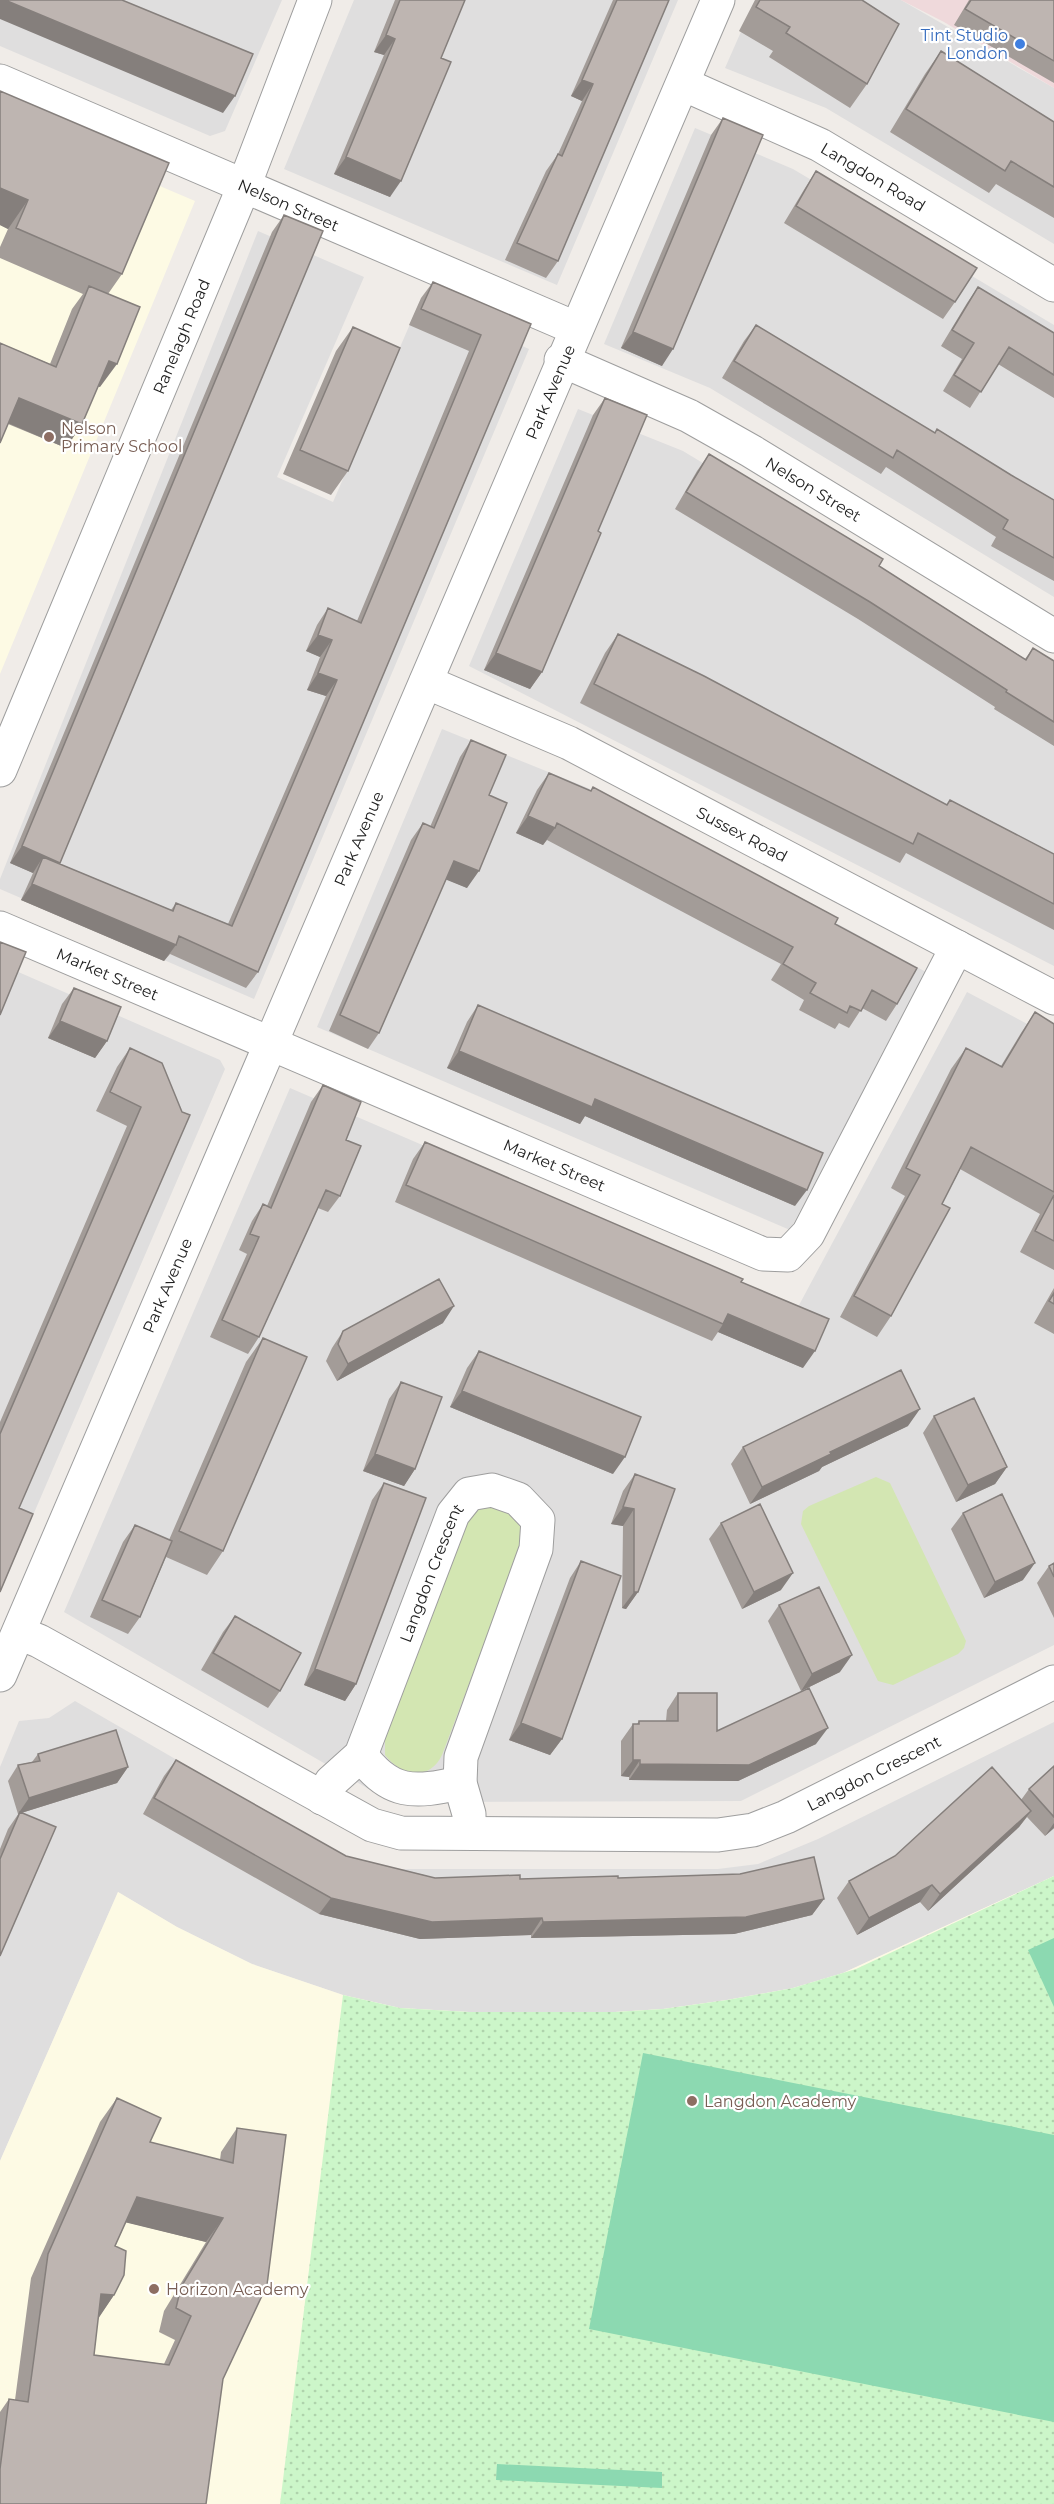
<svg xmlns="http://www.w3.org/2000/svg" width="1054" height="2504" font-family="Montserrat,sans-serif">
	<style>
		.residential { fill: #dfdede }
		.commercial { fill: #efd9db }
		.education { fill: #fdfae4 }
		.grass { fill: #d3e6b2 }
		.park { fill: url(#park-dots) }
		.pitch { fill: #8cd9b1 }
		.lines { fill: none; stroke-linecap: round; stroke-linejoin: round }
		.street-casing { stroke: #9e9e9e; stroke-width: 35 }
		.street { stroke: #fff; stroke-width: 33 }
		.wall { fill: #a39c98; fill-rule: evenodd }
		.shaded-wall { fill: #857f7c }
		.building { fill: #beb5b1; stroke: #857f7c; stroke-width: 1.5; fill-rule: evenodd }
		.shop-dot { fill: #3f7fe0; stroke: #fff; stroke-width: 2 }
		.education-dot { fill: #8d6e63; stroke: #fff; stroke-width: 2 }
		.labels { text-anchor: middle; stroke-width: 4.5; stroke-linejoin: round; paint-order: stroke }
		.shop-label { font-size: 16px; fill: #366cbe; stroke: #fff; text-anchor: end }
		.street-label { font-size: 16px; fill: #212121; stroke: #fff }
		.education-label { font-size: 16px; fill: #785e54; stroke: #fff; text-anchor: start }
	</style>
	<defs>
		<pattern id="park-dots" width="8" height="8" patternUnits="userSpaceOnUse" patternTransform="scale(1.5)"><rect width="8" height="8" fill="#ccf6c9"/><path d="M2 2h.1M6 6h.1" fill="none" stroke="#afd3ac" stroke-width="1.8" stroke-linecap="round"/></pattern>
	</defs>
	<rect width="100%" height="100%" fill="#f0ece8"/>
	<path class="residential" d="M0,0H282L225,131L210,136L0,46Z
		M354,0H678L557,285L284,169Z
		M755,0H901L1054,88V244L826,108L725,68Z
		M695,128L793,169L1054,325V597L710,388L604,344Z
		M258,231L364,277L277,477L333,502L420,301L529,349L254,999L0,889V879Z
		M578,409L683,451L1054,676V966L469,666Z
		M442,729L588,788L926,972L790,1230L317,1027Z
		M0,964L220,1060L225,1069L0,1592Z
		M967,992L1054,1038V1645L741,1801L391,1802L64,1612L290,1088L798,1307Z
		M75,1701L331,1849L375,1869H718L758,1864L818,1839L1054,1722V1876L843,1973L793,1988L727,2000L663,2009L615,2012H469L400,2008L343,1995L252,1964L177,1927L118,1892L0,2161V1767L19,1721L49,1718Z"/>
	<path class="commercial" d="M901,0H1054V88L944,22Z"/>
	<path class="education" d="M0,118L195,201L0,674Z
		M1054,1876V2504H0V2161L118,1892L177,1927L252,1964L343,1995L400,2008L469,2012H615L663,2009L727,2000L793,1988L843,1973Z"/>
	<path class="grass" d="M876,1477L890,1483L966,1641L964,1648L958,1654L893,1685L878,1681L872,1669L801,1524L803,1511L809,1506Z
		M501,1505L522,1526V1544L442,1755C429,1782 401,1776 385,1755V1735L464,1521L480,1506Z"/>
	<path class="park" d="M1054,1876V2504H280L343,1995L400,2008L469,2012H615L663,2009L727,2000L793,1988L856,1969Z"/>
	<path class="pitch" d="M1054,1938V2007L1028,1950Z
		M643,2053L1054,2135V2422L589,2329Z
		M497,2464L662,2472V2488L496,2480Z"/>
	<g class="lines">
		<defs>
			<g id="street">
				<path id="s1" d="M0,81L575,328"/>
				<path id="s2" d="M683,84L820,145L1054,285"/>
				<path id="s3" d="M561,360L689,416L751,451L1054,636"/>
				<path id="s4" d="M426,682L569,743L1054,998"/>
				<path id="s5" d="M0,770L244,186L315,0"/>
				<path id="s6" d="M0,928L763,1254L788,1255L808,1234L957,947"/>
				<path id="s7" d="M19,1633L39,1641L372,1825L401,1833L718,1835L753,1830L786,1817L1054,1682"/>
				<path id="s8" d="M0,1675L718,0"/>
				<path d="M361,1755C390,1795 414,1793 460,1783"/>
				<path id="s9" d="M322,1798L331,1782L361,1755L453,1514L469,1494L492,1490L518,1499L538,1520L536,1549L461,1757L460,1783L469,1814V1832"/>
			</g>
		</defs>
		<use href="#street" class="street-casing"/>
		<use href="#street" class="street"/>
	</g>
	<path class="wall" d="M395,0H465L441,58L390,197L334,174L384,55L374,52Z
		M613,0H669L558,261L546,278L505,260L546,171L558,154L582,101L571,96Z
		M755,0H862L867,84L850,108L769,57L773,51L739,31Z
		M969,0H1054V83L954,25Z
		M941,51L1054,122V218L996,184L989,193L890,132L925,74Z
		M0,91L122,274L108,294L100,387L98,386L82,424L66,448L8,424L0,343L50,364L72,309L83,294L0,258V247L8,229L0,225Z
		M723,118L662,366L621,348L711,135Z
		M816,171L955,302L943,319L784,223L805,188Z
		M284,215L60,864L171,910L176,903L228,924L326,696L307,690L320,657L306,651L317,625L328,608L357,621L469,351L409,325L421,298L433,282L531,324L258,972L246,988L170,954L164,961L21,900L33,873L10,863L272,232Z
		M978,287L1054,333V398L998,364L970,408L943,391L962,359L941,346L967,303Z
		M756,325L934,433L1054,500V581L991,546L996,537L886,467L881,474L722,378L744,341Z
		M353,327L348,471L331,495L283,474L336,351Z
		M605,398L598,531L542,672L530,689L484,670L593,415Z
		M709,454L879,566L1025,659L1033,648L1054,661V746L994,709L995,707L858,619L675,509L697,471Z
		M618,634L947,805L950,800L1054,854V930L906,853L900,863L580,703L605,653Z
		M471,740L489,795L467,888L446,879L379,1033L368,1049L329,1031L411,840L423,823L430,827L460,757Z
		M549,773L835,924L897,1004L886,1021L862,1008L849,1028L839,1023L835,1029L799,1010L804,1000L771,980L781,964L547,840L543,845L516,833L537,790Z
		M74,988L107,1041L95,1058L48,1038L62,1004Z
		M478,1005L795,1206L585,1116L580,1124L447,1068L467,1022Z
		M1035,1012L1054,1024V1270L1020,1252L1040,1214L960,1169L942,1204L891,1316L877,1337L840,1317L905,1196L891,1188L951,1069L966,1048L1001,1066L1021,1033Z
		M130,1048L162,1063L19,1508L0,1592V1422L127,1126L96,1111L117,1067Z
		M323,1085L346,1140L340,1196L328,1212L318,1208L259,1337L248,1354L210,1337L247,1254L239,1250L252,1221L263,1204L267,1206L311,1102Z
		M425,1142L741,1282L803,1368L718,1332L712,1341L395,1202L413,1159Z
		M1054,1288V1334L1034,1323Z
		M443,1323L337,1381L326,1361L332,1348L343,1331Z
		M263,1338L223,1551L207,1575L166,1557L140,1617L128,1634L90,1617L123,1542L135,1525L169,1540L246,1362Z
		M479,1351L613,1474L450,1407L467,1368Z
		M401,1382L415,1469L404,1486L363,1471L389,1399Z
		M934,1416L1007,1467L995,1484L956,1502L923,1433Z
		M908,1426L822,1467L819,1471L750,1504L731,1464L743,1447Z
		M635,1474L638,1592L626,1609L622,1608L623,1526L611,1524L623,1491Z
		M384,1483L356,1684L345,1701L304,1685L372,1500Z
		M963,1513L1023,1580L984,1598L951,1529Z
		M721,1523L781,1590L742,1609L709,1539Z
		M581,1561L562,1739L550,1755L509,1740L570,1578Z
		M1054,1563V1618L1037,1583L1049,1566Z
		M779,1605L840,1672L801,1691L768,1621Z
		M235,1616L280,1691L268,1708L201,1670L223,1632Z
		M678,1693L717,1731L816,1744L738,1781L629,1780V1777L621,1776V1741L633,1724H637L639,1721H666L667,1710Z
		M38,1754L128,1767L117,1783L21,1813L0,1956V1849L8,1829L19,1813L18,1814L8,1781L18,1765L32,1762Z
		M176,1760L346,1856L435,1878L520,1879L618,1878L824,1899L812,1915L734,1934L531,1938V1935L420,1939L319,1914L143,1814L164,1776Z
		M1054,1766V1828L1045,1836L1027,1817L1019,1827L928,1911L920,1902L857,1935L837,1898L849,1881L1021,1800L1029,1789Z
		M117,2098L150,2142L220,2160L221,2152L237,2128L223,2379L0,2504V2412L9,2399L15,2400L31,2278L100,2122ZM126,2222L206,2242L164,2311L159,2332L175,2340L164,2364L94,2355L98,2318L114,2295L115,2246Z"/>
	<path class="shaded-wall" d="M0,0H5L235,96L223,113L0,19Z
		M386,35L395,39L384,55L374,52Z
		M582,80L593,84L582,101L571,96Z
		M346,157L401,181L390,197L334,174Z
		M0,188L28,200L8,229L0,225Z
		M633,332L673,349L662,366L621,348Z
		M109,361L117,364L100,387L93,384Z
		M19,398L82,424L66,448L3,421Z
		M318,635L332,640L320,657L306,651Z
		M496,653L542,672L530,689L484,670Z
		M318,673L337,680L326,696L307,690Z
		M528,816L555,828L543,845L516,833Z
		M22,846L60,863L49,879L43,857L33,873L10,863Z
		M454,861L479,871L467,888L442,878Z
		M32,884L176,945L164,961L21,900Z
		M60,1021L107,1041L95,1058L48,1038Z
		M459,1051L595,1099L807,1190L795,1206L585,1116L580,1124L447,1068Z
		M454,1306L443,1323L337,1381L348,1364Z
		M728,1314L815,1351L803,1368L718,1332L723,1324Z
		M462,1391L625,1457L613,1474L450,1407Z
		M920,1409L908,1426L822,1467L819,1471L750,1504L762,1487L830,1452Z
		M375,1454L415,1469L404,1486L363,1471Z
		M1007,1467L995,1484L956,1502L968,1485Z
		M623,1507L634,1509L623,1526L611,1524Z
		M1035,1563L1023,1580L984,1598L995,1582Z
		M793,1573L781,1590L742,1609L754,1592Z
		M634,1592H638L626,1609L622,1608Z
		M852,1655L840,1672L801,1691L812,1674Z
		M315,1669L356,1684L345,1701L304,1685Z
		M521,1723L562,1739L550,1755L509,1740Z
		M828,1728L816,1744L738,1781L629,1780L640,1764Z
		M633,1760H640L629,1777L621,1776Z
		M128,1767L117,1783L18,1814L29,1798Z
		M1031,1811L1019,1827L928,1911L940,1894Z
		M1054,1823V1828L1045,1836Z
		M932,1885L920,1902L857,1935L869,1918Z
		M331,1898L542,1918L531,1935L420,1939L319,1914Z
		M824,1899L812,1915L734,1934L531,1938L543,1922Z
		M137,2197L223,2218L206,2242L120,2221Z
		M101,2294L114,2295L98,2319Z"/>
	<path class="building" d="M5,0H122L253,54L235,96Z
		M400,0H465L441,58L451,62L401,181L346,157L395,39L386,35Z
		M617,0H669L558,261L517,243L558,154L562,156L593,84L582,80Z
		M760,0H862L899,24L867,84L786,33L790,27L756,7Z
		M971,0H1054V61L965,9Z
		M941,51L1054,122V187L1011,161L1005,171L906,109Z
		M0,91L169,163L122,274L16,228L28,200L0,188Z
		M723,118L763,135L673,349L633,332Z
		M816,171L977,268L955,302L796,206Z
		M284,215L323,231L60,863L22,846Z
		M433,282L531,324L258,972L179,936L176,945L32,884L43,857L173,911L176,903L232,926L337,680L318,673L332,640L318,635L328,608L361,623L481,335L421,309Z
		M89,286L140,307L117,364L109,361L82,424L19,398L0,443V343L56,367Z
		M978,287L1054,333V375L1009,347L981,392L954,375L974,343L952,330Z
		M756,325L935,433L937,429L1011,475L1054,500V558L1003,529L1008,520L897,450L893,458L734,361Z
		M353,327L400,348L348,471L300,450Z
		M605,398L647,415L598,531L601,533L542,672L496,653Z
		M709,454L883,559L879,566L1026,660L1033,648L1054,661V722L1006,692L1007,690L870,602L686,492Z
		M618,634L704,676L947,805L950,800L1054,854V904L918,833L913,844L594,684Z
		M471,740L506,755L489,795L507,803L479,871L454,861L379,1033L340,1015L423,823L434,828Z
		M549,773L591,791L593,787L838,918L835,924L917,968L897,1004L872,990L861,1011L850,1006L847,1013L810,993L816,983L783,964L793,947L557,823L555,828L528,816Z
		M0,942L26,952L0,1015Z
		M74,988L121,1007L107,1041L60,1021Z
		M478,1005L823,1153L807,1190L595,1099L592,1107L459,1051Z
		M1035,1012L1054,1024V1192L971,1147L942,1204L950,1208L891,1316L854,1296L920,1175L906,1168L966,1048L1002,1067Z
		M130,1048L162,1063L182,1112L190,1115L19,1508L33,1514L0,1592V1434L141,1107L110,1092Z
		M323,1085L361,1102L346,1140L361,1146L340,1196L326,1190L259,1337L222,1320L259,1237L250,1234L263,1204L271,1208Z
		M425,1142L743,1279L741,1282L829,1319L815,1351L728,1314L723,1324L406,1185Z
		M1054,1195V1241L1035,1231Z
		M439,1279L454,1306L348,1364L338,1344L343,1331Z
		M1054,1293V1304L1049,1301Z
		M263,1338L307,1357L223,1551L179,1531Z
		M479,1351L641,1417L625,1457L462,1391Z
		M901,1370L920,1409L830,1452L831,1454L762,1487L743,1447Z
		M401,1382L442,1397L415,1469L375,1454Z
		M974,1398L1007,1467L968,1485L934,1416Z
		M635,1474L675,1489L638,1592H634V1509L623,1507Z
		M384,1483L426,1498L356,1684L315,1669Z
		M1002,1494L1035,1563L995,1582L963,1513Z
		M760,1504L793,1573L754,1592L721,1523Z
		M135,1525L172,1541L140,1617L102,1600Z
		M581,1561L621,1576L562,1739L521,1723Z
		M1054,1563V1577L1049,1566Z
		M819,1587L852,1655L812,1674L779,1605Z
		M235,1616L301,1653L280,1691L213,1653Z
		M809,1688L828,1728L749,1765L640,1764V1760H633V1724H639V1721H678V1693H717V1731Z
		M116,1730L128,1767L29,1798L18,1765L40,1761L38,1754Z
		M176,1760L346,1856L435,1878L520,1875V1879L618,1876V1878L740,1874L814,1857L824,1899L746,1917L543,1922L542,1918L432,1922L331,1898L154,1798Z
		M1054,1766V1817L1029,1789Z
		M992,1767L1031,1811L940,1894L932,1885L869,1918L849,1881L895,1856Z
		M20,1812L56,1827L0,1956V1859Z
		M117,2098L161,2118L150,2142L233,2163L237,2128L286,2135L267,2285L223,2379L206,2504H0V2469L9,2399L28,2402L48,2254ZM137,2197L223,2218L181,2287L176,2308L191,2316L169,2365L94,2355L101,2294L114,2295L124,2275L126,2251L115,2246Z"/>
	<circle class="shop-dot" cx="1020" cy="44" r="6"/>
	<g class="education-dot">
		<circle cx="49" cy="437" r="6"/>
		<circle cx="692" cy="2101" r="6"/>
		<circle cx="154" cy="2289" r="6"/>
	</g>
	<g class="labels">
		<g class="shop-label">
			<text x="1008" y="41">Tint Studio<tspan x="1008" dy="18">London</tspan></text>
		</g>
		<g class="street-label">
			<text dy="6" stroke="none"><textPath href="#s2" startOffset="212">Langdon Road</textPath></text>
			<text dy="6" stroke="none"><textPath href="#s1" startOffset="314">Nelson Street</textPath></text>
			<text dy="6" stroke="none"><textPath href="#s5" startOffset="470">Ranelagh Road</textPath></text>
			<text dy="6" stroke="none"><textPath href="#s8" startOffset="1396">Park Avenue</textPath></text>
			<text dy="6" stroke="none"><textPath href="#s3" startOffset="284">Nelson Street</textPath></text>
			<text dy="6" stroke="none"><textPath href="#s4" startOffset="351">Sussex Road</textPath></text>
			<text dy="6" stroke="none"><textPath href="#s8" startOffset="910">Park Avenue</textPath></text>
			<text dy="6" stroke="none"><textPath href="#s6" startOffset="117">Market Street</textPath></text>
			<text dy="6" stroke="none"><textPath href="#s6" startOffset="603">Market Street</textPath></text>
			<text dy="6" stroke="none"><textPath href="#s8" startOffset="424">Park Avenue</textPath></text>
			<text dy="6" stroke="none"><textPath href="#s9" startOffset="254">Langdon Crescent</textPath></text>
			<text dy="6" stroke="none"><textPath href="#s7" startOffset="918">Langdon Crescent</textPath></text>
		</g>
		<g class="education-label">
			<text x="61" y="434">Nelson<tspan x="61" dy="18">Primary School</tspan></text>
			<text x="704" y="2107">Langdon Academy</text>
			<text x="166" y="2295">Horizon Academy</text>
		</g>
	</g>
</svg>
